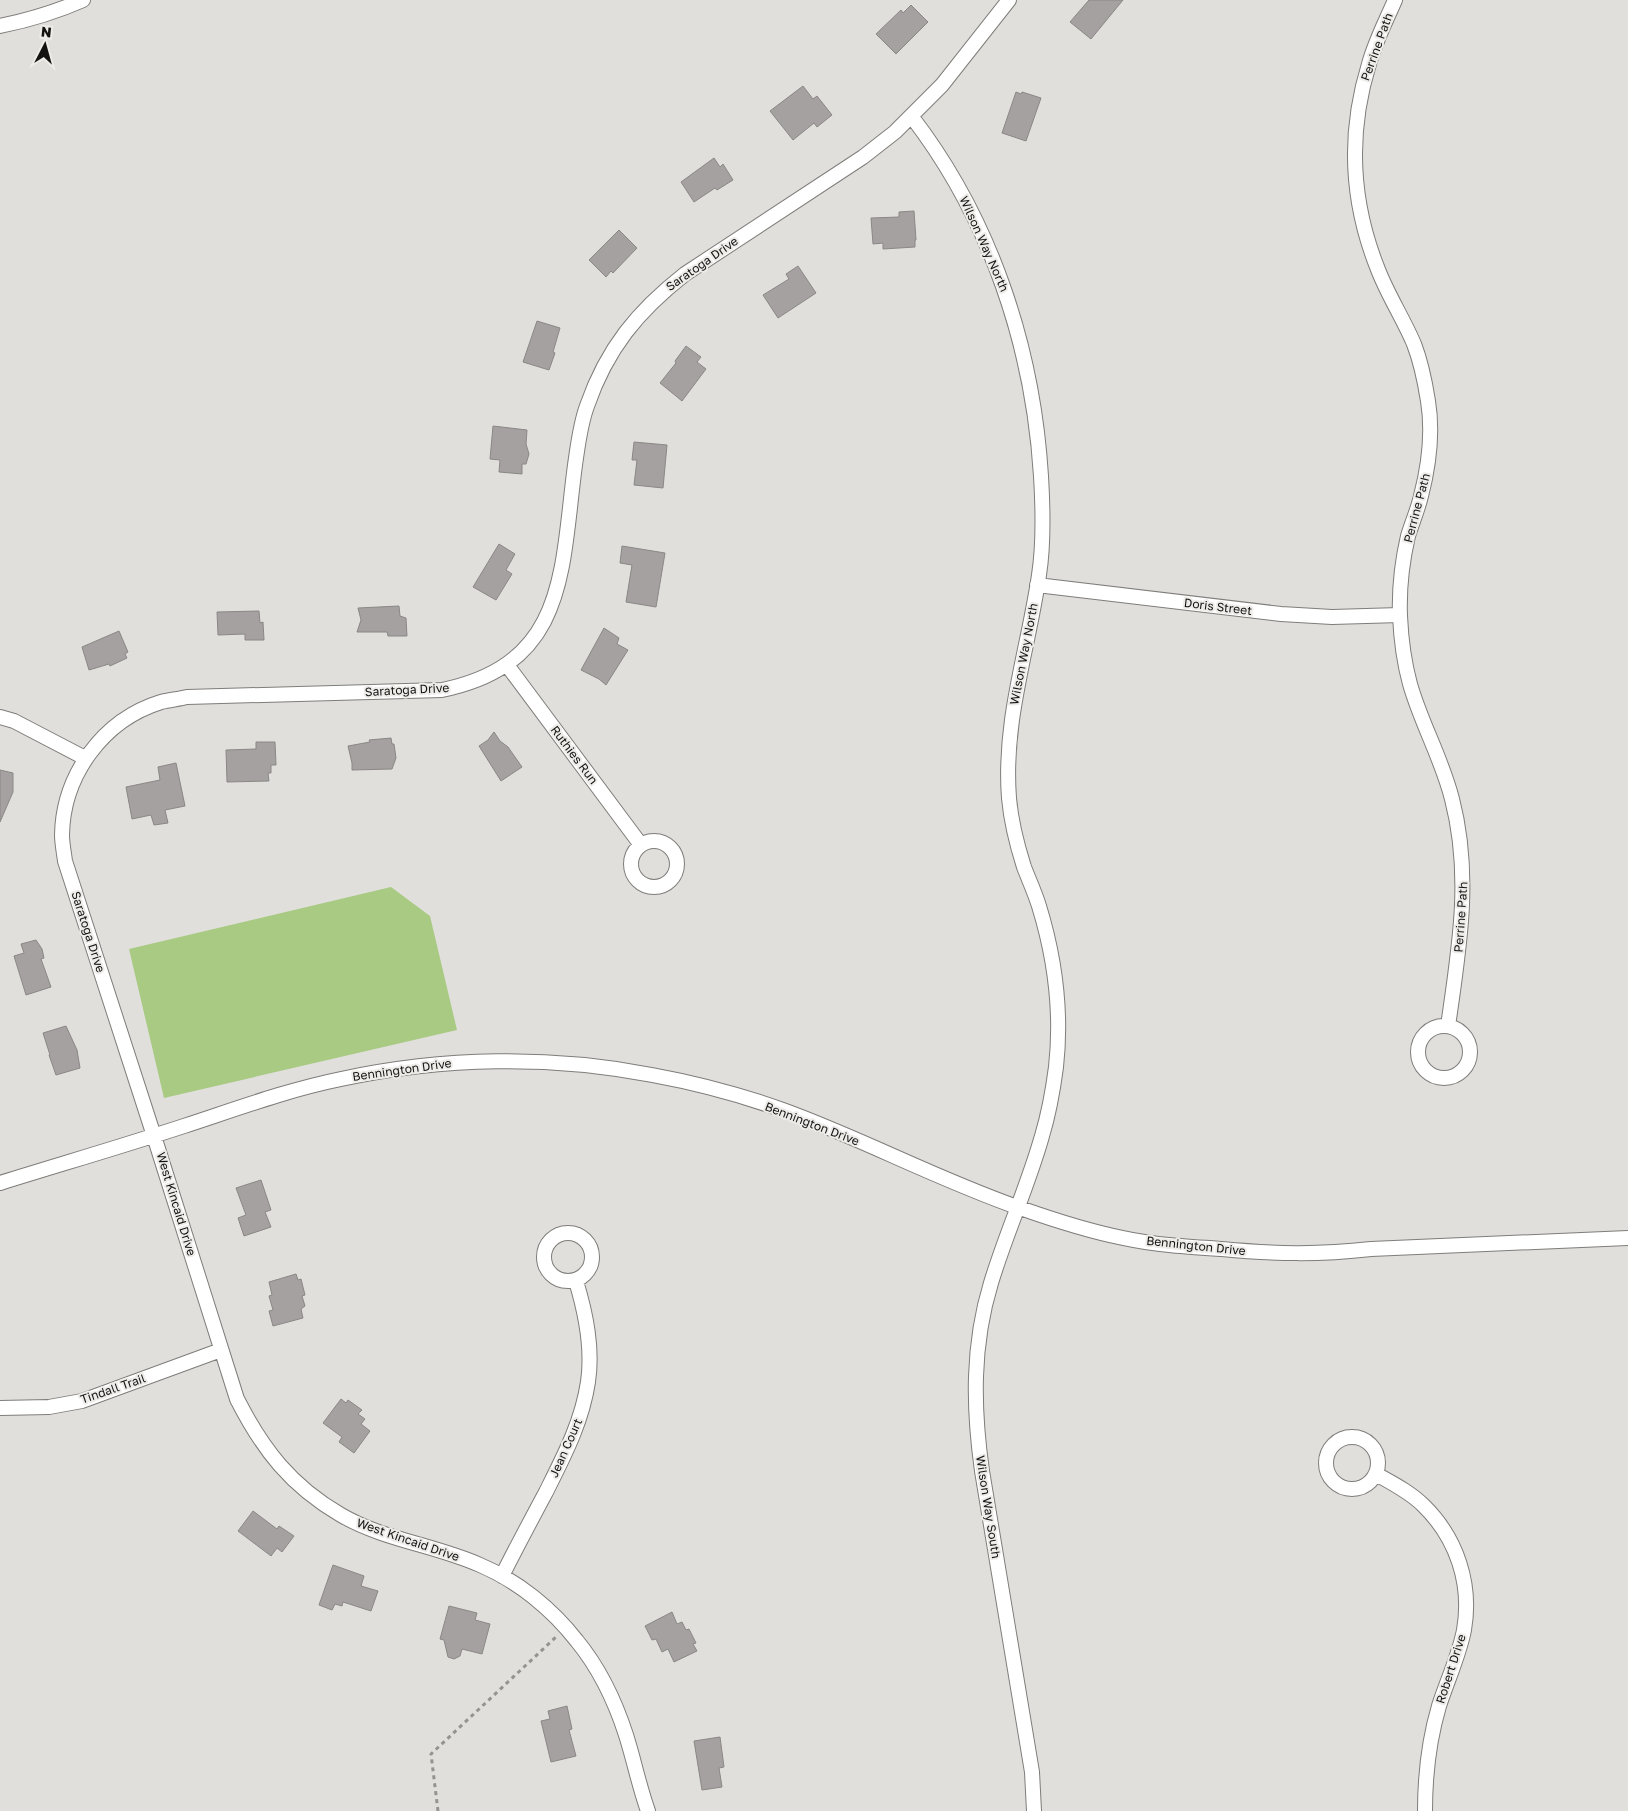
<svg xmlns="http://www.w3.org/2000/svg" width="1628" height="1811" font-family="'Golos Text',sans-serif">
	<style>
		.park { fill: #a8ca82 }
		.building { fill: #a5a1a0; stroke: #8a8786 }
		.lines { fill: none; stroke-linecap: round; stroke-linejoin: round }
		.minor-casing { stroke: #7f7d7a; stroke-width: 16 }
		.path { stroke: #949390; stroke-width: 3; stroke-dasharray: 4 4; stroke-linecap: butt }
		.minor { stroke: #fff; stroke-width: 14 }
		.labels { text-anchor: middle; stroke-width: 4; stroke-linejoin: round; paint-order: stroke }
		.street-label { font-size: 12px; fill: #131312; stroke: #eeece9 }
	</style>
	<rect width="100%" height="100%" fill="#e1dfdc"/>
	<path class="park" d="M391,887L430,916L457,1030L164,1098L129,949Z"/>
	<path class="building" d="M1089,0H1123L1091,39L1070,22Z
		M911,5L928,22L896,54L876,34L901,10L903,13Z
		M803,86L813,99L817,96L832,115L817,127L814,123L793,140L770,111Z
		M1016,92L1021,94L1022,92L1041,98L1026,141L1002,133Z
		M714,158L720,167L723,164L733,180L717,190L715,188L694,202L681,182Z
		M914,211L916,240H915V247L883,249V243L873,244L871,218L899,217V212Z
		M619,230L637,248L613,273L611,271L606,277L589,260Z
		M798,266L816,293L778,318L763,295L789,279L786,274Z
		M537,321L560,328L553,352L555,353L549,370L523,362Z
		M686,346L701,357L697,362L706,369L682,401L660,383L676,363L675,361Z
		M493,426L527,430L526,444L529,454L526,464H522V474L499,472L500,460L490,459Z
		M634,442L667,445L663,488L634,485L637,460H632Z
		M499,544L515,554L506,570L512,574L496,600L473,587Z
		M622,546L665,553L656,607L626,602L632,565L620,563Z
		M399,606L400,616L406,618L407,636H388L387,632H357L361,620L358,608Z
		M259,611L260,623L263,622L264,640H245V634L218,635L217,612Z
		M604,628L619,638L617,644L628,650L606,685L599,679L581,670Z
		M119,631L128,652L125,654L127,658L110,666L109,664L89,670L82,647Z
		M494,732L500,741L508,747L522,767L501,781L479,746L488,740Z
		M391,738L392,744H394L396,758L392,769L352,770V763L348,746L370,742L369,740Z
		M256,742H275L276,765H271V773H268L269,781L227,782L226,750L256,749Z
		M176,763L185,806L165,810L168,823L154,825L151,815L132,819L126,787L160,780L158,767Z
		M0,770L13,773V792L0,822Z
		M36,940L42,949L44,958L41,959L51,987L26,995L14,956L24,953L21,944Z
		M66,1026L77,1050L80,1068L56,1075L49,1055H50L43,1033Z
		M261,1180L271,1210L265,1212L271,1227L244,1236L238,1218L246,1215L236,1188Z
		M296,1274L298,1280L301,1279L305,1295L302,1296L305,1306L301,1309L303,1318L273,1326L269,1311L273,1310L269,1296L272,1295L269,1282Z
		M341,1399L346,1403L348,1400L362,1410L358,1414L365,1419L361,1424L370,1431L354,1453L339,1442L342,1437L323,1423Z
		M253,1511L277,1529L279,1526L294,1536L282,1552L277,1548L271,1556L238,1531Z
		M333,1565L364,1576L361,1586L378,1591L371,1611L343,1602L342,1606L335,1604L332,1610L319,1605Z
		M449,1606L477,1613L475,1620L490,1624L482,1654L462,1649L460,1656L454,1659L448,1657L444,1640L440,1639Z
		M672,1612L677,1624L682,1622L686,1630L689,1629L696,1643L693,1644L697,1651L674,1662L668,1649L662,1652L656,1639L652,1640L645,1626Z
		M567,1706L572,1729L569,1730L576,1756L551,1762L541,1721L550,1719L548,1711Z
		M720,1737L724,1767L719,1768L722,1787L702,1790L694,1741Z"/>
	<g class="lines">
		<defs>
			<path id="minor" d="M1395,0C1386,21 1375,42 1369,64C1348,132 1351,201 1377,267C1387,294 1403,318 1414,344C1421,362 1425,382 1428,401C1433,432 1429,465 1421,496C1418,509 1412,523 1408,536C1402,562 1399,590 1400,616C1401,638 1404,662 1410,684C1421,723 1442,759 1452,799C1472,876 1459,949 1448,1026
				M0,26C29,20 56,12 83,0
				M912,117C991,220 1033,347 1041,476C1043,509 1044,543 1039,575C1028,651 1003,720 1009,798C1011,821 1017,845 1024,867C1029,880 1035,893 1039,906C1055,958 1062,1013 1056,1067C1053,1090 1049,1113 1042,1136C1028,1186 1006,1233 991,1283C972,1345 973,1407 982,1471L1032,1772L1034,1811
				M1037,585L1281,614L1332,617L1400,615
				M507,665L641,845
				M0,717L14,721L85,758
				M631 864a23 23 0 1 1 46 0a23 23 0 1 1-46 0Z
				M1418 1052a26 26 0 1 1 52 0a26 26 0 1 1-52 0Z
				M0,1183C61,1164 123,1146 184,1126C236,1109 287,1090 341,1079C443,1057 550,1055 652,1075C696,1083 741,1095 783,1110C863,1139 939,1180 1020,1208C1054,1220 1088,1231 1123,1238C1155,1245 1189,1247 1222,1249C1275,1254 1318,1255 1371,1249L1628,1238
				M544 1257a24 24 0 1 1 48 0a24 24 0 1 1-48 0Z
				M0,1408L49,1407L82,1401L221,1350
				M1326 1463a26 26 0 1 1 52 0a26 26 0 1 1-52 0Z
				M1376,1474C1392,1483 1410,1492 1423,1505C1457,1538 1472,1584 1464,1630C1459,1656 1447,1681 1439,1706C1429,1740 1425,1775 1425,1811
				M502,1576C516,1548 531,1520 546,1492C564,1456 582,1422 588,1382C593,1348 586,1314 576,1281
				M648,1811C639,1786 634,1760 626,1735C615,1701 600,1669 577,1641C552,1609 518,1581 480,1565C435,1545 384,1540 341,1515C291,1486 263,1450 237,1399L154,1136L65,861C64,853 62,843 62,835C63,775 103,720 161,702C169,700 179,699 187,697L442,690C568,664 561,570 575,465C578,445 580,425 587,406C607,348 638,311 685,274L863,157L895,132L942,85L1009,0"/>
		</defs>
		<use href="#minor" class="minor-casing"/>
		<path class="path" d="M438,1811L431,1754L556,1637"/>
		<use href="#minor" class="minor"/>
	</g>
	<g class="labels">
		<g class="street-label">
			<text transform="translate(1377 47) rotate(-70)" y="4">Perrine Path</text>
			<text transform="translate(984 244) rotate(66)" y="4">Wilson Way North</text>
			<text transform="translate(702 264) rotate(-35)" y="4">Saratoga Drive</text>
			<text transform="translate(1417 508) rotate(-75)" y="4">Perrine Path</text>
			<text transform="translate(1218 607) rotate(7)" y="4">Doris Street</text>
			<text transform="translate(1024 654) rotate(-79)" y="4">Wilson Way North</text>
			<text transform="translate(407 690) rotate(-3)" y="4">Saratoga Drive</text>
			<text transform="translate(574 755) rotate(53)" y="4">Ruthies Run</text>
			<text transform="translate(1461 917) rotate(-86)" y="4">Perrine Path</text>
			<text transform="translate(88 932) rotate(72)" y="4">Saratoga Drive</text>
			<text transform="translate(402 1070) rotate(-8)" y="4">Bennington Drive</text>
			<text transform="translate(812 1124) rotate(21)" y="4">Bennington Drive</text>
			<text transform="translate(176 1204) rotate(73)" y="4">West Kincaid Drive</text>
			<text transform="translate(1196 1246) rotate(6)" y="4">Bennington Drive</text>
			<text transform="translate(113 1389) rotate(-19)" y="4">Tindall Trail</text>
			<text transform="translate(566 1448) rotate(-66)" y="4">Jean Court</text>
			<text transform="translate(988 1507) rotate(81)" y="4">Wilson Way South</text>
			<text transform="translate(408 1540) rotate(19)" y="4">West Kincaid Drive</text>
			<text transform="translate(1451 1669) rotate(-72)" y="4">Robert Drive</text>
		</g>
	</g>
	<g transform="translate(45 45) rotate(6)" stroke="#eeece9" stroke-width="4" paint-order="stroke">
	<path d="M0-4L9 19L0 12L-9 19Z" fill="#131312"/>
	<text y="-8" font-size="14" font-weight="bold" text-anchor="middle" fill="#131312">N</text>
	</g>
</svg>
